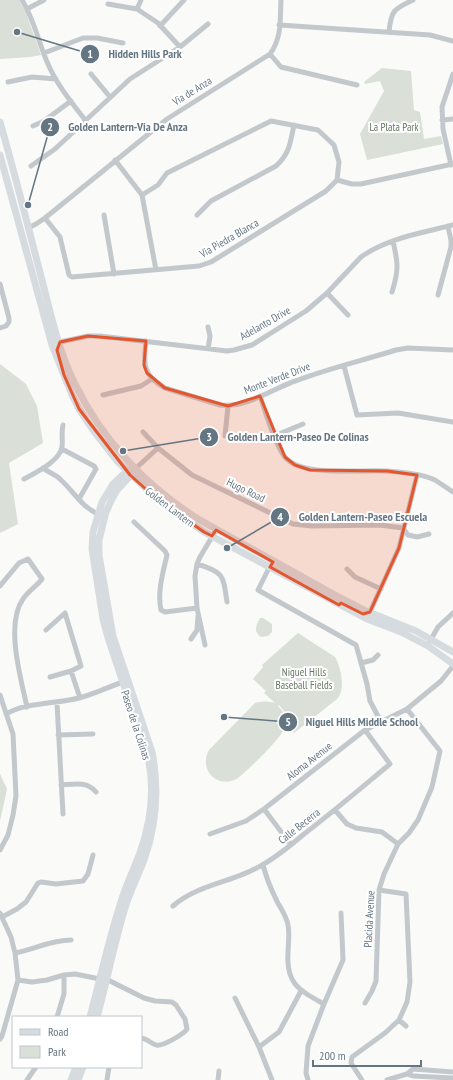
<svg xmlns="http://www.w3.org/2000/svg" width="453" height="1080" font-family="'PT Sans Narrow',sans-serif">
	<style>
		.green { fill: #dadfd7 }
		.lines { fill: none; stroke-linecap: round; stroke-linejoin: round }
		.minor { stroke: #c3c8cc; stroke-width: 5 }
		.major { stroke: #d6dbdf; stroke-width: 7 }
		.marked { fill: #e4572e; fill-opacity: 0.2; stroke: #e4572e; stroke-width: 3; stroke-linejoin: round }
		.labels { text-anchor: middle; stroke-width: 4; stroke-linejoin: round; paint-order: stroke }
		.street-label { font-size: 11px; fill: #657683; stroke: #fff }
		.park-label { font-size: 11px; fill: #687a64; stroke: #fff }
		.leader { fill: none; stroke: #657683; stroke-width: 1.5 }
		.callout-dot { fill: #657683; stroke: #fff; stroke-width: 1.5 }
		.mark-label { font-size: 12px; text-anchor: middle; font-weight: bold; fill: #fff }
		.callout-label { font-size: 12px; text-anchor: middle; font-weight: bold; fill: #657683; stroke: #fff; stroke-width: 4; stroke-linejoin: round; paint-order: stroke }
	</style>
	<rect width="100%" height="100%" fill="#fafaf8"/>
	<path class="green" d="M0,0H19L26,13L41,55L30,57L0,59Z
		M382,68L411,71L414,110L420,112L424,139L441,136L443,144L367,160L360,134L384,91L380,81L365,84L364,82Z
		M0,364L26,384L37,406L43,443L9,463L18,524L0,533Z
		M260,618H263L272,624V632L268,636L261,637C253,631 256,626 260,618Z
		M298,633L335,657C341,667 346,690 337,699L294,733L289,727L294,723L279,705L278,706C283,711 287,717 286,725C284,736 248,770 238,778C218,790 198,770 209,750L255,703C262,701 268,701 275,703L264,693L266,691L253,679L263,667L262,665Z
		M0,774L7,789L0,821Z"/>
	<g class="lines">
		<path class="minor" d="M22,0C35,21 38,42 48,64C57,85 72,103 86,121
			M108,4L137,9L158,23L180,47
			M27,9L44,0
			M137,9L141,0
			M279,25L430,35L453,41
			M160,26L184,0
			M389,32C391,10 394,9 413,0
			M44,53L83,38H97L123,43
			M270,54L281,67L357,85
			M91,74L110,97
			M8,82L32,77L56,79
			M442,120L453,119
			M33,126L44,121L71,101
			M115,160L142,195L156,270
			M451,165L443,129L442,107L453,74
			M31,166L55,149L130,79L180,47L208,24
			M337,180L352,184H361L453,164
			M142,195L158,185L167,173L271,121L318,130L334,145L339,162L337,180
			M104,215L114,274
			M197,215L211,201L276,166C290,153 290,143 294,125
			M45,218L60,237L69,275L72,277L199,266L211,262L326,191L337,180
			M28,228L36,224L45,218L167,119L270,54C282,38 280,19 281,0
			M0,284L9,318V322L6,326L0,328
			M392,292C399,270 398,263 393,241
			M327,293L348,315
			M438,295L451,247V240L448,227
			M208,327L210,336L208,349
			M146,341C143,364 143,376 165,388L220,405C248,408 273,388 298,380C330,368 364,360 396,350L408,348L453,350
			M60,342L88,336H100L227,351L234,350L252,345L306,311L327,293L361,257C387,238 422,233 453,225
			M344,366L357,415L398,413L453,422
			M103,395L141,386L152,379
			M260,396C267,416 273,439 284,456C300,478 362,469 387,471C401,472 423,474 435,480C441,484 447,488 453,492
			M143,432L158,448L192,475L293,524L312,526L380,525L403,528L408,535L417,537L429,534
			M225,436L228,406
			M274,436L303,424
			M62,449L94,466L96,469L79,499
			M43,468C49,473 56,474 61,480C74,492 82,507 98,514
			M135,469L158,448
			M24,479C35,473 60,461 62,447C63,439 61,433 63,425
			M134,522L165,551L167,555C163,572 157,593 161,610L165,612L197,608
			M197,564C224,572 223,575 227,602
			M271,564L258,590L356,645L367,684L370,701L381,722
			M347,569L355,577L381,589
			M0,586L19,563L28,559L42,579C37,586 28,591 23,599C5,624 21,679 27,707
			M370,612L399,548L417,475
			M46,630L65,613L81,666L71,671L50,677
			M191,639L197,630L198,616
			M430,641L438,627L453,613
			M205,645L197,608L195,576L197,564L200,557L216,530
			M361,663L373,660L378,655
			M71,671L80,698
			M0,695L13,734L16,796L13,815L8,835L0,850
			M57,703L63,814
			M6,714C26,702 56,704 79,698C95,694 110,686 126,681
			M58,735L93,734
			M61,785C74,784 87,781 96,792
			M264,809L291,845
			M335,810L347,824L356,828L382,832L398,844
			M210,834L246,821L264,809L365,730L407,709L441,681L453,666
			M263,865C266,876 270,887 275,897C279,907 286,914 288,925C290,934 288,944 288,953C286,984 299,990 324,1004
			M173,906C198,884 235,882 262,865C277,857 291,845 304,834C333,812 361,788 390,764L365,730
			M0,913L11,937L15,953L18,980L2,1036L0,1039
			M2,917L17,909L26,902L38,883L41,882L56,884L83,881L88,874L93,855
			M15,953C35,949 51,940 71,940
			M18,980L32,982L47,980L64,975L75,974L110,981L144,998L155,1001L172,1002L176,1005L185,1019L187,1029C184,1034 162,1047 156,1045C150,1043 148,1039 141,1038
			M235,998L259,1047L272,1080
			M365,1003L372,991L376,981L379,890L384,874L398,844L409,833L418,820L432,787L440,751L407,709
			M57,1017L64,994V975
			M399,1020L406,1026
			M259,1047L279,1032L301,991
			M407,1074L413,1076L453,1078
			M27,1080L36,1067
			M107,1080L109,1067
			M218,1080L219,1071
			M308,1080L306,1073L308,1046L324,1004L343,960L341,913
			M362,1080L351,1063L352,1057L385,1033L399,1020L407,1002L410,982L406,894L379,890
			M387,1080L407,1074L413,1069L453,1072"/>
		<path class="major" d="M0,122C15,174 28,227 42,280C51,315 59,352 75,384C102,440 146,486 198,519L333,594L366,611L416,631L453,652
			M0,155L52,345L72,395L79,409L93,430L118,462L158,500L204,532L367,619L401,632L428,646L453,664
			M90,1017C100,980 108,942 120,905C125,887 133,871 140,853C151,822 155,789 148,757L109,641L103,619L92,549L93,532L102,502L113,484L127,471L131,470
			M97,1017C107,981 114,944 125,908C130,891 138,876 144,860C157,824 159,789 152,752L113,636L99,555V540L106,512L112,499L117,490L133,473
			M71,1080L76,1067
			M78,1080L83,1067"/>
	</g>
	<path class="marked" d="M88,336L146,341L144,365L147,373L165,388L228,406L260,396L285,457L295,465L310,470L387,471L417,475L399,548L370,612L363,614L341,603L339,605L270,567L273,562L216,530L212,536L204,532L158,500L130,475L79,409L64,375L57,350L60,342Z"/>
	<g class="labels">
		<g class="street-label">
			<text transform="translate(192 91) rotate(-32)" y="4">Via de Anza</text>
			<text transform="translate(229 238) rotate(-30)" y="4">Via Piedra Blanca</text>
			<text transform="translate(265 323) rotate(-30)" y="4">Adelanto Drive</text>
			<text transform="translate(277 378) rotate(-21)" y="4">Monte Verde Drive</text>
			<text transform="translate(246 490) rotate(26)" y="4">Hugo Road</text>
			<text transform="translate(170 507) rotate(37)" y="4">Golden Lantern</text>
			<text transform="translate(136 725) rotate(72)" y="4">Paseo de la Colinas</text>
			<text transform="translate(309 761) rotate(-38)" y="4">Aloma Avenue</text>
			<text transform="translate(299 826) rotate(-38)" y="4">Calle Becerra</text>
			<text transform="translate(369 919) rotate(-87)" y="4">Placida Avenue</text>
		</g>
		<g class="park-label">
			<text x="394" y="131">La Plata Park</text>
			<text x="304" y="676">Niguel Hills<tspan x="304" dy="13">Baseball Fields</tspan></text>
		</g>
	</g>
	<path class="leader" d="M17 32L90 54M28 205L50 127M123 451L209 437M227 548L280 517M224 717L288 722"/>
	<g class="callout-dot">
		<circle cx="17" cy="32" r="4"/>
		<circle cx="28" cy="205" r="4"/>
		<circle cx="123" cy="451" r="4"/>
		<circle cx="227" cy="548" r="4"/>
		<circle cx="224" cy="717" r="4"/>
		<circle cx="90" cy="54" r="10"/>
		<circle cx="50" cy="127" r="10"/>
		<circle cx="209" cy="437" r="10"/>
		<circle cx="280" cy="517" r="10"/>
		<circle cx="288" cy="722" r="10"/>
	</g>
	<g class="mark-label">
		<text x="90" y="58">1</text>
		<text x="50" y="131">2</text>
		<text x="209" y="441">3</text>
		<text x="280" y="521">4</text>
		<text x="288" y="726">5</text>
	</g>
	<g class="callout-label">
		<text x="145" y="58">Hidden Hills Park</text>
		<text x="128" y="131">Golden Lantern-Via De Anza</text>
		<text x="298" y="441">Golden Lantern-Paseo De Colinas</text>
		<text x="363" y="521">Golden Lantern-Paseo Escuela</text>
		<text x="362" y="726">Niguel Hills Middle School</text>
	</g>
	<rect x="12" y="1016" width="130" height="52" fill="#ffffff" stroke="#c1c8cd"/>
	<rect x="20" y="1029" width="20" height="6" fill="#d6dbdf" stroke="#c1c8cd"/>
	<text x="48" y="1036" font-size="12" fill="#657683">Road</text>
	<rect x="20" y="1046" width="20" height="12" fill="#dadfd7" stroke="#c1c8cd"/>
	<text x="48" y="1056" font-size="12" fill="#657683">Park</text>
	<path d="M313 1060v6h108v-6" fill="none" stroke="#657683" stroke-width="2"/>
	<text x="319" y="1060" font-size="12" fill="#657683" stroke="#ffffff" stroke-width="3" paint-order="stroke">200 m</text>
</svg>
